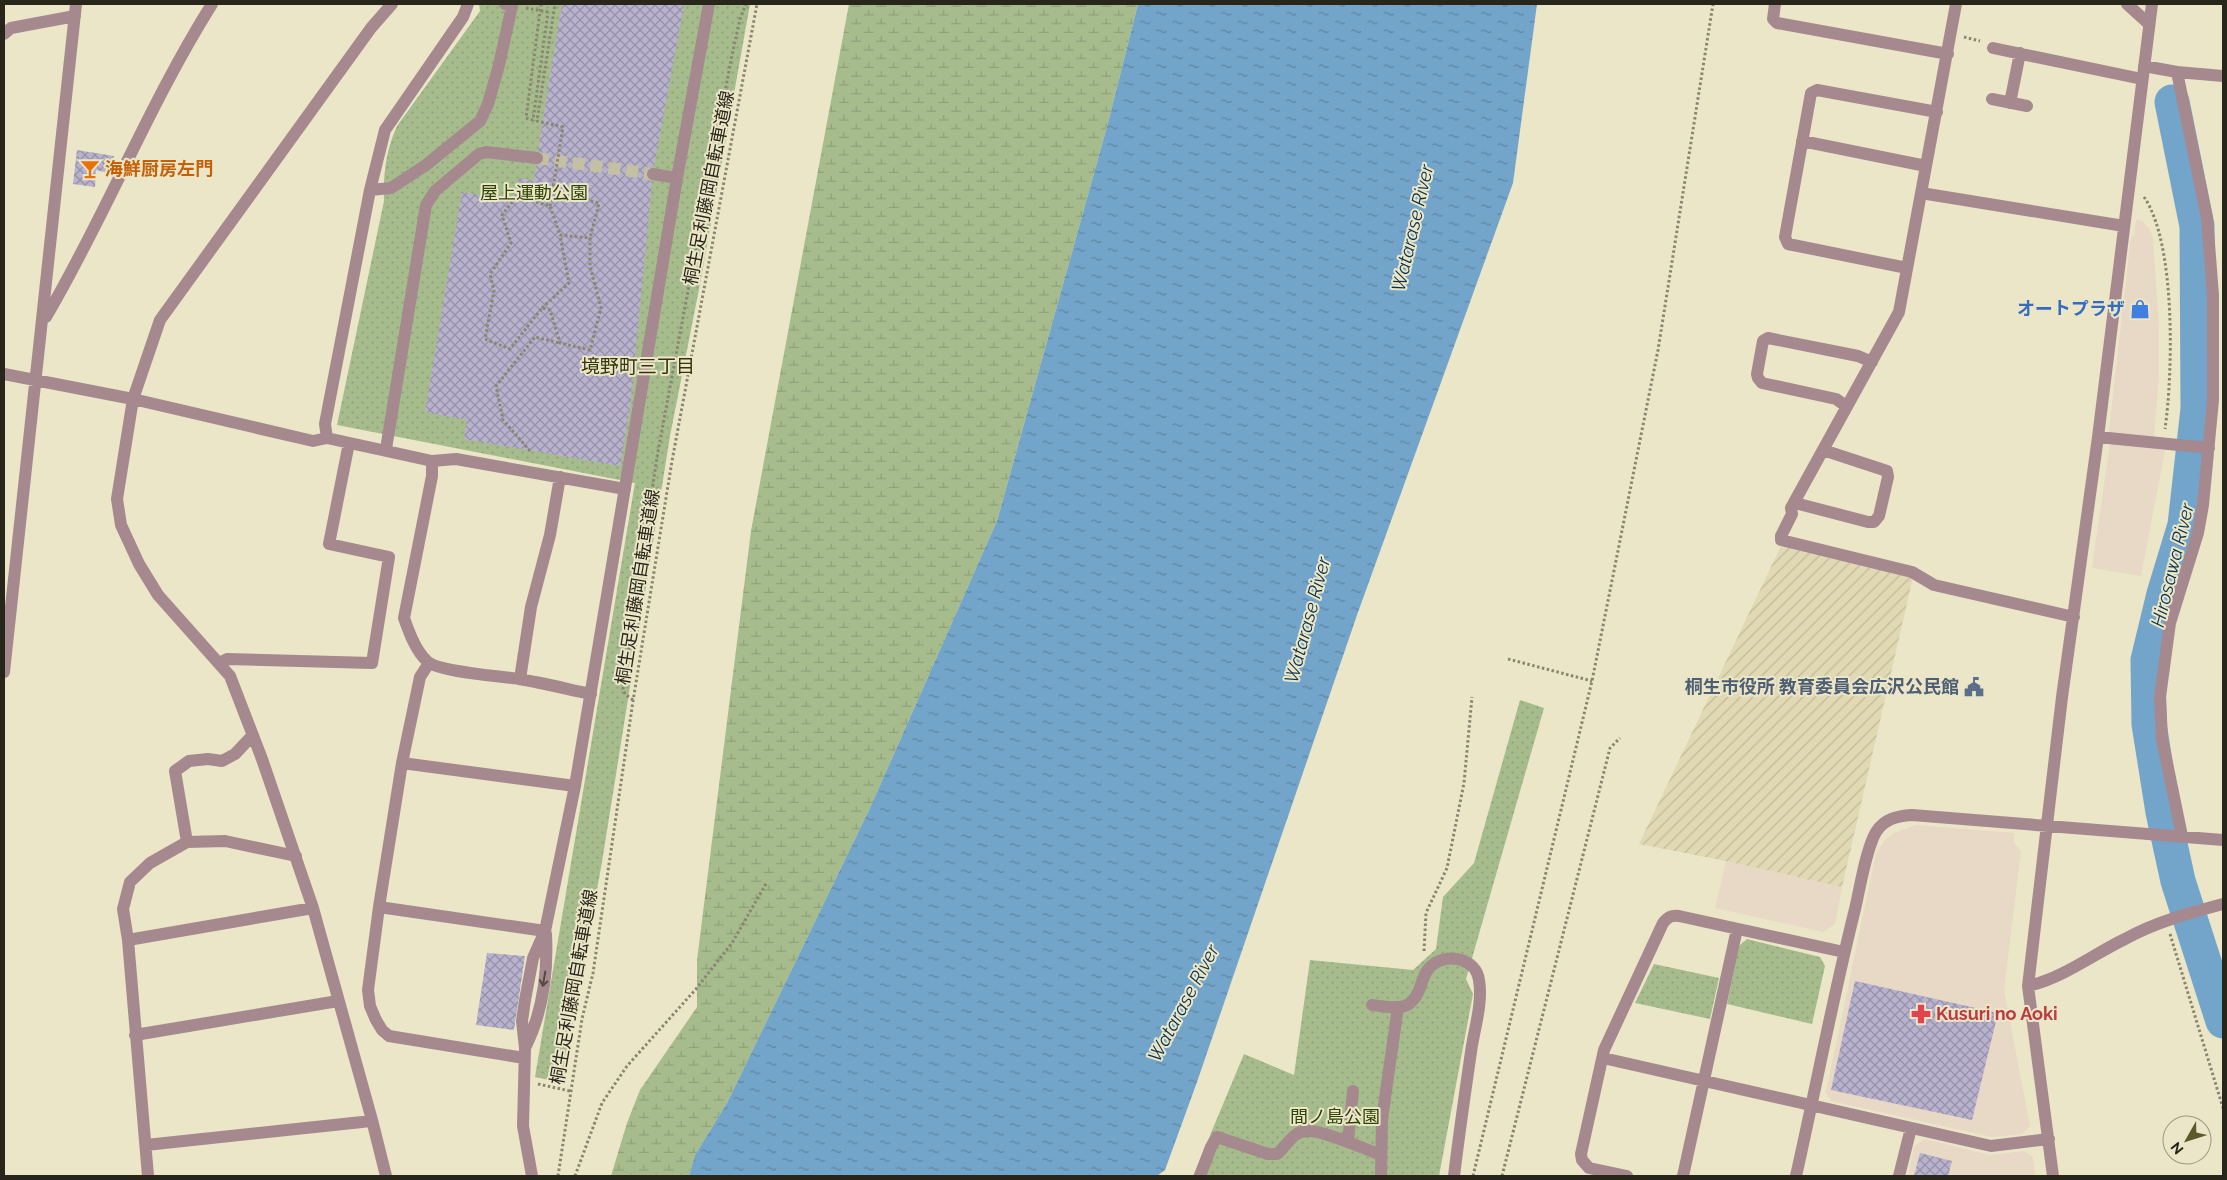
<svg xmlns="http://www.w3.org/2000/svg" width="2227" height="1180" font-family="Raleway,'Noto Sans JP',sans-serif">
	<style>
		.commercial { fill: #e8d8c6 }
		.industrial { fill: url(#industrial-furrows) }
		.green { fill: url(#green-dots) }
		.wetland { fill: url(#wetland-marsh) }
		.water { fill: url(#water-ripples) }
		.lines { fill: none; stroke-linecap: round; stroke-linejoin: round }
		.river { stroke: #73a4ca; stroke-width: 35 }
		.building { fill: url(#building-cross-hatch) }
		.minor-tunnel { stroke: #c4c0a4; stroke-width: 12; stroke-dasharray: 12 6; stroke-linecap: butt }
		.path { stroke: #898670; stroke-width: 3; stroke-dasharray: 2.5 2.5; stroke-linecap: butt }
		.minor { stroke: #a5898f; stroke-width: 12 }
		.path-bridge { stroke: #898670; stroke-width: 3; stroke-dasharray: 2.5 2.5; stroke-linecap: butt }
		.oneway { stroke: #544943 }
		.labels { text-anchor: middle; stroke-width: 4; stroke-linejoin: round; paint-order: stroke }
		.food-label { font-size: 18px; font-weight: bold; fill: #c56008; stroke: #ebe6c7; text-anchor: start }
		.street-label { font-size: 18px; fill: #28261a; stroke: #ebe6c7 }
		.park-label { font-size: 18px; fill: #2e4307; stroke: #ebe6c7 }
		.shop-label { font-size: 18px; font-weight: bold; fill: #366cbe; stroke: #ebe6c7; text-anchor: end }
		.service-label { font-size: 18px; font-weight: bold; fill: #4e5e75; stroke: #ebe6c7; text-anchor: end }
		.health-label { font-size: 18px; font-weight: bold; fill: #be3a42; stroke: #ebe6c7; text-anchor: start }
		.water-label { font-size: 19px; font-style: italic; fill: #09314c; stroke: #ebe6c7 }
		.neighbourhood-label { font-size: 19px; fill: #353409; stroke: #ebe6c7 }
	</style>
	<defs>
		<pattern id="industrial-furrows" width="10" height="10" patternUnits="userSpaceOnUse" patternTransform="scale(1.25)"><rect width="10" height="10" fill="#e0d9b3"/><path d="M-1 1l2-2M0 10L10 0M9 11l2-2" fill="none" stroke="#c0ba99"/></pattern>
		<pattern id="green-dots" width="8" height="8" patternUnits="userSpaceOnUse" patternTransform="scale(1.25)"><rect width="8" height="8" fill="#a6bc8d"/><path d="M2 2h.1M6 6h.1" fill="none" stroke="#8fa179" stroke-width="1.8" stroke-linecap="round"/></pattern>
		<pattern id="wetland-marsh" width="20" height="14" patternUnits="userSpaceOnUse" patternTransform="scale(1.25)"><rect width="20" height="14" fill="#a6bc8d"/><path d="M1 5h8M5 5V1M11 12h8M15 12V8" fill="none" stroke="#8fa179"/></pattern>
		<pattern id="water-ripples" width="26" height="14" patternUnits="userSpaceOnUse" patternTransform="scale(1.25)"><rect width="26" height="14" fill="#73a4ca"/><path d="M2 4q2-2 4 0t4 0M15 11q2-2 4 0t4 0" fill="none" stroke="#5e85a3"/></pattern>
		<pattern id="building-cross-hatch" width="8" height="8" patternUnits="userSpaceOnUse" patternTransform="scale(1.25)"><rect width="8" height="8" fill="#b8b2cf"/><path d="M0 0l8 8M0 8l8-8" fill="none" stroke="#9691a7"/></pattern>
	</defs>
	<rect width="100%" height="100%" fill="#ebe6c7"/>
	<path class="commercial" d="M2136,220L2142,221L2149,228L2153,238L2159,330V375L2154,438L2111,433L2109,431L2131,236H2134Z
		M2110,443L2165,450L2141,576L2092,568Z
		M1916,825L2014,833V842L2021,851L2004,990L2030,1126L2022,1134L1992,1137L1831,1101L1826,1092L1876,853L1885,840L1894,833Z
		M1726,861L1842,887L1835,924L1823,932L1715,908Z
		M1925,1139L1990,1155L2024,1151L2033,1157L2035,1176H1908L1914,1146Z"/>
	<path class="industrial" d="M1781,546L1913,577L1842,887L1726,861L1639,844Z"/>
	<path class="green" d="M479,4H750L701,279L670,436L602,862L562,1083L535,1077L635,483L337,425L384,201C383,174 386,150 397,126L480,11Z
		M1520,700L1544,708L1466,979L1473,994L1439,1176H1193L1244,1054L1294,1075L1310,960L1413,970L1436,949L1443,897L1474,863Z
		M1747,939L1820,957L1825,966L1812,1024L1727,1004L1739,946Z
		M1654,964L1719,978L1710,1019L1635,1003Z"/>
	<path class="wetland" d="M849,4H1138L1108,123L997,521L870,808L727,1103L695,1155L689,1176H611L627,1123L640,1090L697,1007V960L751,531Z"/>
	<path class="water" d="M1138,4H1537L1513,183L1357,615L1197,1082L1165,1170L1157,1176H689L695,1155L727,1103L870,808L997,521L1108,123Z"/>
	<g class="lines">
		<path class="river" d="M2172,102L2197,226L2198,409L2185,525L2164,594L2148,660L2149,724L2163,812L2178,881L2223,1021"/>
	</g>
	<path class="building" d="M562,4H684L654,166L647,168L645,173L648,180L652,182L630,407L620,466L464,439L467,420L425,412L462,192L514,201L519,178L534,181L536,166L544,162V154L538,150Z
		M77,150L114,156L109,173L96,170L95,187L73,184Z
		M487,953L525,956L514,1030L476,1025Z
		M1855,981L1998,1013L1972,1120L1831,1090Z
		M1920,1153L1952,1161L1948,1176H1914Z"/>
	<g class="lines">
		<path class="minor-tunnel" d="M537,158L653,174"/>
		<path class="path" d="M526,8L548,12
			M1964,37L1980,41
			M552,191L599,203L590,238
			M517,196L550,206L560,235L590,238V266L601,308L590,350L560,343L550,310L542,308L510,349L485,339L494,291L490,274L511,243L502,215Z
			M2144,197C2176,243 2173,373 2165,429
			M550,206L563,127L537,121L555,4
			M542,308L569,283L560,235
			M530,451L503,420L496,386L535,337L559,343
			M1508,659L1592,681
			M633,700L625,694L623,689L657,457L731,60L740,19L746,4
			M2170,934L2223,1108
			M1424,951L1426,913L1447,868L1464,783L1472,697
			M538,1084L570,1091
			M558,1176L582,1019L593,973L633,701L672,461L757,4
			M575,1176L602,1103L627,1066L696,989L732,943L767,882
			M1473,1176L1592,681L1658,350L1713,4
			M1502,1176L1610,748L1620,738"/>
		<path class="minor" d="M1775,4L1773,19L1777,23L1948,54
			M1956,4L1899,312L1791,508L1792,514L1781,536V540L1912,572L1934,585L2074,617
			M2127,4L2149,24
			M4,34L11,28L75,16
			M1993,48L2142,79
			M2144,66L2177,72L2223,76
			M2177,72L2207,218L2213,295V400L2203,505L2198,533L2170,623L2160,697L2162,739L2182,836
			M1992,99L2027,106
			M2010,103L2020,53
			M1802,141L1926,166
			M653,174L677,178
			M370,190L391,188L426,165L480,121L488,104L499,65L512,6L505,4
			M1921,193L2124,226
			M1907,268L1788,244L1785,237L1811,93L1817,90L1937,112
			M46,317C106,215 149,104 212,4
			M4,374L133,399L313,441L327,438L432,461L456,459L625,489
			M1846,406L1836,399L1762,383L1758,378L1757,374L1763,341L1768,338L1858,356L1872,362
			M2098,437L2209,448
			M327,438L325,424L370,190L385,130L463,17L468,4
			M386,449L426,205L435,191L479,154L486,152L537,158
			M432,461V476L404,618C409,632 416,652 428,662C440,672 501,676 519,679C543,683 567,689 591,694
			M1795,503L1868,522H1874L1879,516L1888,477L1887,471L1823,450
			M219,663L227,659L372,663L389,557L329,544L349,443
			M429,663L420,677L402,763L379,907L368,990L370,1006L376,1020L382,1030L389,1036L524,1058
			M4,672L76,4
			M520,679L531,607L550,535L560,477
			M402,763L575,786
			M187,842L175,771L189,761L208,759L222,761L235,754L253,735
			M379,907L545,931
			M128,940L313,908
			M2028,986C2063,978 2092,955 2125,939C2156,922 2189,913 2223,904
			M1372,1005C1400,1009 1413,1012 1422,982C1425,974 1427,968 1435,963C1451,954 1476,959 1479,980C1483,1004 1474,1029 1471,1052C1465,1093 1459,1135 1454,1176
			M135,1035L338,1001
			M525,1048C542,1014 548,973 546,934
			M1603,1058L1991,1146L2049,1139
			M1348,1142L1381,1155
			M146,1145L362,1122L372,1120
			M148,1176L128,940L123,909L130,882L150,863L187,842L225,841L296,856
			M386,1176L372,1120L313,908L262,759L230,676L158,595L139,564L121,525L117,499L133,399L160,320L371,28L392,4
			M532,1176L523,1126L525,1048L522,1021L525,1000L533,958L545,931L575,786L677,178L709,4
			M1200,1176L1211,1147L1217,1137L1268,1154H1277C1283,1149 1288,1141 1294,1136C1308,1124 1332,1137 1348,1142L1353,1091
			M1381,1176L1382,1119L1398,1007
			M1627,1176L1589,1168L1582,1160L1581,1154L1604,1050L1663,923C1668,917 1671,915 1679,916L1844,952
			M1683,1176L1737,929
			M1796,1176C1816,1087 1833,997 1855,909C1860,888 1866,849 1876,832C1885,818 1898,816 1912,815L2223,840
			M1899,1176L1911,1128
			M2053,1176L2028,986L2062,697L2098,437L2152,4"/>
		<path class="path-bridge" d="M541,4L526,118L533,120L548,12"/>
	</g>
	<defs><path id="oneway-shaft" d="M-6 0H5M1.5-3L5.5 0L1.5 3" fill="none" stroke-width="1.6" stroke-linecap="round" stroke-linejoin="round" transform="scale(1.25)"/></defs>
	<use class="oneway" href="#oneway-shaft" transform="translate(544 979) rotate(100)"/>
	<defs>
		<symbol id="bar-bare" viewBox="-9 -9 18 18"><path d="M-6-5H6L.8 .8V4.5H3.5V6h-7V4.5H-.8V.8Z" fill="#e8710a" stroke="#ebe6c7" stroke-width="2.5" paint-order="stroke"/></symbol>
		<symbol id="shop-bare" viewBox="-9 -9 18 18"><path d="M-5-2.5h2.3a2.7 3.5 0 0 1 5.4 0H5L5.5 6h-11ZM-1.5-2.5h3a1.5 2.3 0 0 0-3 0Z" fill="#3f7fe0" stroke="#ebe6c7" stroke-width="2.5" paint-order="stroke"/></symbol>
		<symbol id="civic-bare" viewBox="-9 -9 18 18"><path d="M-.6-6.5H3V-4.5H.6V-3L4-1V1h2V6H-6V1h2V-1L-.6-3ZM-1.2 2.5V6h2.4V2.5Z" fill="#5c6f8a" stroke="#ebe6c7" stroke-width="2.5" paint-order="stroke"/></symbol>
		<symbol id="pharmacy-bare" viewBox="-9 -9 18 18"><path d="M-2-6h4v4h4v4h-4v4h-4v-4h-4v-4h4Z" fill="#e0444e" stroke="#ebe6c7" stroke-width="2.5" paint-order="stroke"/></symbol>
	</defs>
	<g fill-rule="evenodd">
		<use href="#bar-bare" x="76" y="155" width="28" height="28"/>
		<use href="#shop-bare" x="2126" y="295" width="28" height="28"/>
		<use href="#civic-bare" x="1960" y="673" width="28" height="28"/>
		<use href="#pharmacy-bare" x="1907" y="1000" width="28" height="28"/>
	</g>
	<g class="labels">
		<g class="food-label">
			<text x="105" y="175">海鮮厨房左門</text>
		</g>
		<g class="street-label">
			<text transform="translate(709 188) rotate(-79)" y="6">桐生足利藤岡自転車道線</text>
			<text transform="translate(638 587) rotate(-81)" y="6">桐生足利藤岡自転車道線</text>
			<text transform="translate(574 987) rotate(-80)" y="6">桐生足利藤岡自転車道線</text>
		</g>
		<g class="park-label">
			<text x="534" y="199">屋上運動公園</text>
			<text x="1335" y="1123">間ノ島公園</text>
		</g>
		<g class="shop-label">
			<text x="2125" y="315">オートプラザ</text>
		</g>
		<g class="service-label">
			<text x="1959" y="693">桐生市役所 教育委員会広沢公民館</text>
		</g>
		<g class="health-label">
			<text x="1936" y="1020">Kusuri no Aoki</text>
		</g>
		<g class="water-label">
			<text transform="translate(1412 228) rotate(-77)" y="7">Watarase River</text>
			<text transform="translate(2172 565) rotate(-76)" y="7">Hirosawa River</text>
			<text transform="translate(1307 620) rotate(-75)" y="7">Watarase River</text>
			<text transform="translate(1183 1003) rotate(-62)" y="7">Watarase River</text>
		</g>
		<g class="neighbourhood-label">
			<text x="638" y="373">境野町三丁目</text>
		</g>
	</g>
	<rect width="2227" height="1180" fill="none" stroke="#28261a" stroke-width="10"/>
	<g transform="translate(2187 1140) rotate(231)"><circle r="24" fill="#ebe6c7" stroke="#9d9982"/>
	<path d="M0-4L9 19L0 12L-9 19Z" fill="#5c5b28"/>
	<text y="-8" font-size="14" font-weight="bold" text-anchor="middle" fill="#28261a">N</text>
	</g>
</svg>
